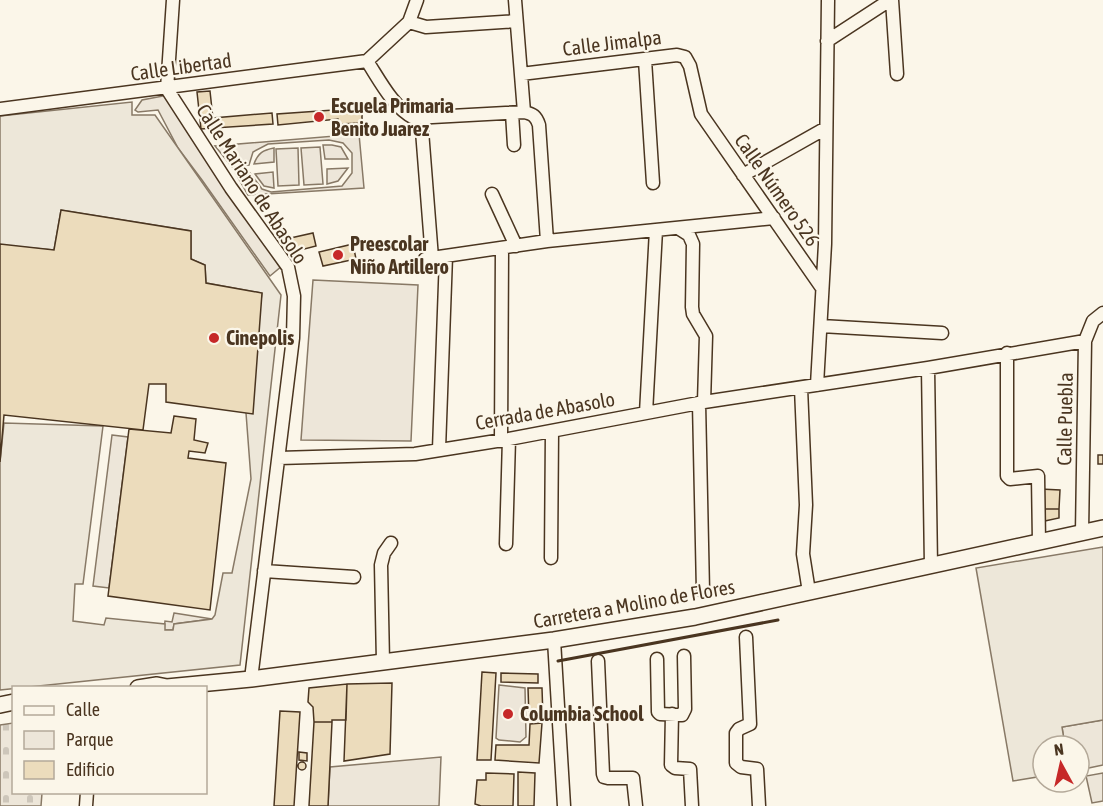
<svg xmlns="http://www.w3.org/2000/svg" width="1103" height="806" font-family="'Asap Condensed',sans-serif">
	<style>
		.green { fill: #ede6d9; stroke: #887966; stroke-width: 1.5 }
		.cemetery { fill: url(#cemetery-stones); stroke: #887966; stroke-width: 1.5 }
		.parking { fill: #ede7d9; stroke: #887966; stroke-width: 1.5 }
		.building { fill: #ecdcbc; stroke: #4a3520; stroke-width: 1.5 }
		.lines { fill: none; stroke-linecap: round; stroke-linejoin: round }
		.minor-casing { stroke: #4a3520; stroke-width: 15 }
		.major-casing { stroke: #4a3520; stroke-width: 18 }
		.minor { stroke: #fbf6e9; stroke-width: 12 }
		.major { stroke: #fbf6e9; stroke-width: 15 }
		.wall { stroke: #4a3520; stroke-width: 3 }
		.poi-dot { fill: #c62828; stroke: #fbf6e9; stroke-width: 2 }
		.labels { text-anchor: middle; stroke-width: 4.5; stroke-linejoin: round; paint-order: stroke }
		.street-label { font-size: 20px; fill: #4a3520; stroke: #fbf6e9 }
		.poi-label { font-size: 20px; font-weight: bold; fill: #4a3520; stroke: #fbf6e9; text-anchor: start }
	</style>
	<defs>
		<pattern id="cemetery-stones" width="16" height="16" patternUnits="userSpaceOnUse" patternTransform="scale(1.5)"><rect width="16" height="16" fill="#ede6d9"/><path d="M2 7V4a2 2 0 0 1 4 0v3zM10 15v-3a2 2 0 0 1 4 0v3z" fill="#cdc6ba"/></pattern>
	</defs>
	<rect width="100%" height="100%" fill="#fbf6e9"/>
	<path class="green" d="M168,95L283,265L270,276L202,180L178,148L158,110L138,112L135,110L142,100Z
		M359,134L364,188L248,195L236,174L250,173L262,189L271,192L342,186L352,173V153L343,143L329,140L268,144L253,152L249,165L232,167L215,146Z
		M323,145H332L341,147L348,159H325Z
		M320,147L323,184L304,185L301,148Z
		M274,148V162L254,164C258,153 263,150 274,148Z
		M298,148L299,185L278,186L276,149Z
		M348,168L338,181L327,184V169Z
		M273,172L274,188L264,186L255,174Z
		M313,280L418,285L411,441L301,440Z
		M112,435L128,437L109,588L93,586Z
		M174,613L212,619L174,624L173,630H164L165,621L172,622Z
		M499,685L525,688L526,737L520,742L499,740L496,738Z
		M1103,720V765L1079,770V746H1065L1062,727Z
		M441,757L439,806H328L330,767Z
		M1103,773V801L1092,803L1086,776Z"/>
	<path class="cemetery" d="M13,723L14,792L42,793L41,806H0V725Z"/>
	<path class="parking" d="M132,102V115H155L281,295L240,665L0,690V462L4,423L103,426L83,584H75L73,621L104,625L106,618L165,624V630H173L174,624L212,619L215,615L223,573H232L251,479L246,413L262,293L206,283L205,265L191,259V231L61,210L54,250L0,245V116Z
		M1103,547V720L1062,727L1065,746H1043V776L1013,781L976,568Z"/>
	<path class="building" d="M210,91L214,128L201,129L197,92Z
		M362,108V123L339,124L338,119L278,125L277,114Z
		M272,113L273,124L214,128L213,118Z
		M61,210L191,231V259L205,265L206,283L262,293L253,414L166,402V384H149L143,430L4,415L0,462V244L54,250Z
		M313,233L316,246L293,252L286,239Z
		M353,244L356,259L323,266L319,252Z
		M174,416L196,419L194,440L208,443L205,453L189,451L188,458L226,463L210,610L108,596L129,429L171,433Z
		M1098,455H1103V464H1098Z
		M1040,489L1060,490L1059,509H1039Z
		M1039,509H1059V518L1040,522Z
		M482,672L496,673L491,760H477Z
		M501,673L538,674V683L501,682Z
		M392,683L390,754L344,761L347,684Z
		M347,684L346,720H332V722H314L313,707L308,702L309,688Z
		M528,688H542L543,718H529Z
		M280,711L300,712L294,806H274Z
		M314,722H332L328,806H309Z
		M542,723L539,763L495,760L496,745H529L530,724Z
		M299,752L307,753V761L299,760Z
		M298 766a4 4 0 1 1 8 0a4 4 0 1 1-8 0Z
		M518,772L535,773L534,806H518Z
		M486,773L514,774L513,806H481L475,804L477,780H486Z"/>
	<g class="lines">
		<defs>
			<path id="minor" d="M173,0L167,89L231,188L288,267L294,296L293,338L251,679
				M515,0L524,112
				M892,0L897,74
				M409,22L426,27L516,21
				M827,41L890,0
				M645,60L653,183
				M367,61C380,81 393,107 414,118L524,112C533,114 536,116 539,125L547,241
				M367,61L409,22L417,0
				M521,74L677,55L685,57L690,66L701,114L822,288
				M0,109L367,61
				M512,113L514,145
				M421,118L432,258
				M743,175L826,128
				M492,194L516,246
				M678,228L689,235L693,244L692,307L693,314L706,336L704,402
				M425,259L547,241L774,218
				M821,326L942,333
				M1007,353V476L1010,479L1038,476L1039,542
				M928,368L931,566
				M817,385L825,244L828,0
				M801,388L806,505L803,554L809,592
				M699,403L703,591
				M646,413L656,230
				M501,441L502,248
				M439,449L446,256
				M279,458L415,454L509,439L704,402L928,368L1085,341
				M1082,533L1085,341L1093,321L1103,313
				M506,544L509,439
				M551,558L552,431
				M264,571L354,577
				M746,637L750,724L739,729L736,733V763L741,767L757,769L759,806
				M554,640L564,806
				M657,659L658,712L660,714L682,715L685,709L684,656
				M598,661L603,774L604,777L608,778H633L636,806
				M383,662L381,565L384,553L391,543
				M672,714L671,765L675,768L690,769L692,806
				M86,806L87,792"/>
			<path id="major" d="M138,688L157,685L167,687L251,679L554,640L695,617L1103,528
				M0,705L14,702"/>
		</defs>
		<use href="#minor" class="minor-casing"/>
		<use href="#major" class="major-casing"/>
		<use href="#minor" class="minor"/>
		<use href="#major" class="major"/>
		<path class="wall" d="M558,661L778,620"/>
	</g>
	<g class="poi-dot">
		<circle cx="319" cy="117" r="6"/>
		<circle cx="338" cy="255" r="6"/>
		<circle cx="214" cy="338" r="6"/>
		<circle cx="508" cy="714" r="6"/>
	</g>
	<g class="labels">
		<g class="street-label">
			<text transform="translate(612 43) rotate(-7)" y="7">Calle Jimalpa</text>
			<text transform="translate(181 67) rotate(-8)" y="7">Calle Libertad</text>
			<text transform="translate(252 184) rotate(57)" y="7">Calle Mariano de Abasolo</text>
			<text transform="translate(777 190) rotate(55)" y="7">Calle Número 526</text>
			<text transform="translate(545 411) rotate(-10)" y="7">Cerrada de Abasolo</text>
			<text transform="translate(1065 419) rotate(-89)" y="7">Calle Puebla</text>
			<text transform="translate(634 604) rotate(-10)" y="7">Carretera a Molino de Flores</text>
		</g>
		<g class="poi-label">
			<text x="331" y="113">Escuela Primaria<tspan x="331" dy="23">Benito Juarez</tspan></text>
			<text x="350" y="251">Preescolar<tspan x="350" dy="23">Niño Artillero</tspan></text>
			<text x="226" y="345">Cinepolis</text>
			<text x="520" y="721">Columbia School</text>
		</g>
	</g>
	<rect x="12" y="686" width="195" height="108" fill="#fbf6e9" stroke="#b4a999" stroke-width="1.5"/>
	<rect x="24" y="706" width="30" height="9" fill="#fbf6e9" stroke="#b4a999" stroke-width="1.5"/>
	<text x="66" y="716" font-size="18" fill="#4a3520">Calle</text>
	<rect x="24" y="731" width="30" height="18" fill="#ede6d9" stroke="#b4a999" stroke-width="1.5"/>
	<text x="66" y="746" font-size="18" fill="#4a3520">Parque</text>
	<rect x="24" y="761" width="30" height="18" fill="#ecdcbc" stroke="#b4a999" stroke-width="1.5"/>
	<text x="66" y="776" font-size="18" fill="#4a3520">Edificio</text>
	<g transform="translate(1061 764) rotate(352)"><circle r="28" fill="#fbf6e9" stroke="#b4a999" stroke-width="1.5"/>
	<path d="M0-4.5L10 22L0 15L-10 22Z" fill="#c62828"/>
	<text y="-9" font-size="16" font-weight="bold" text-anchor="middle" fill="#4a3520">N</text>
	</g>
</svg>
